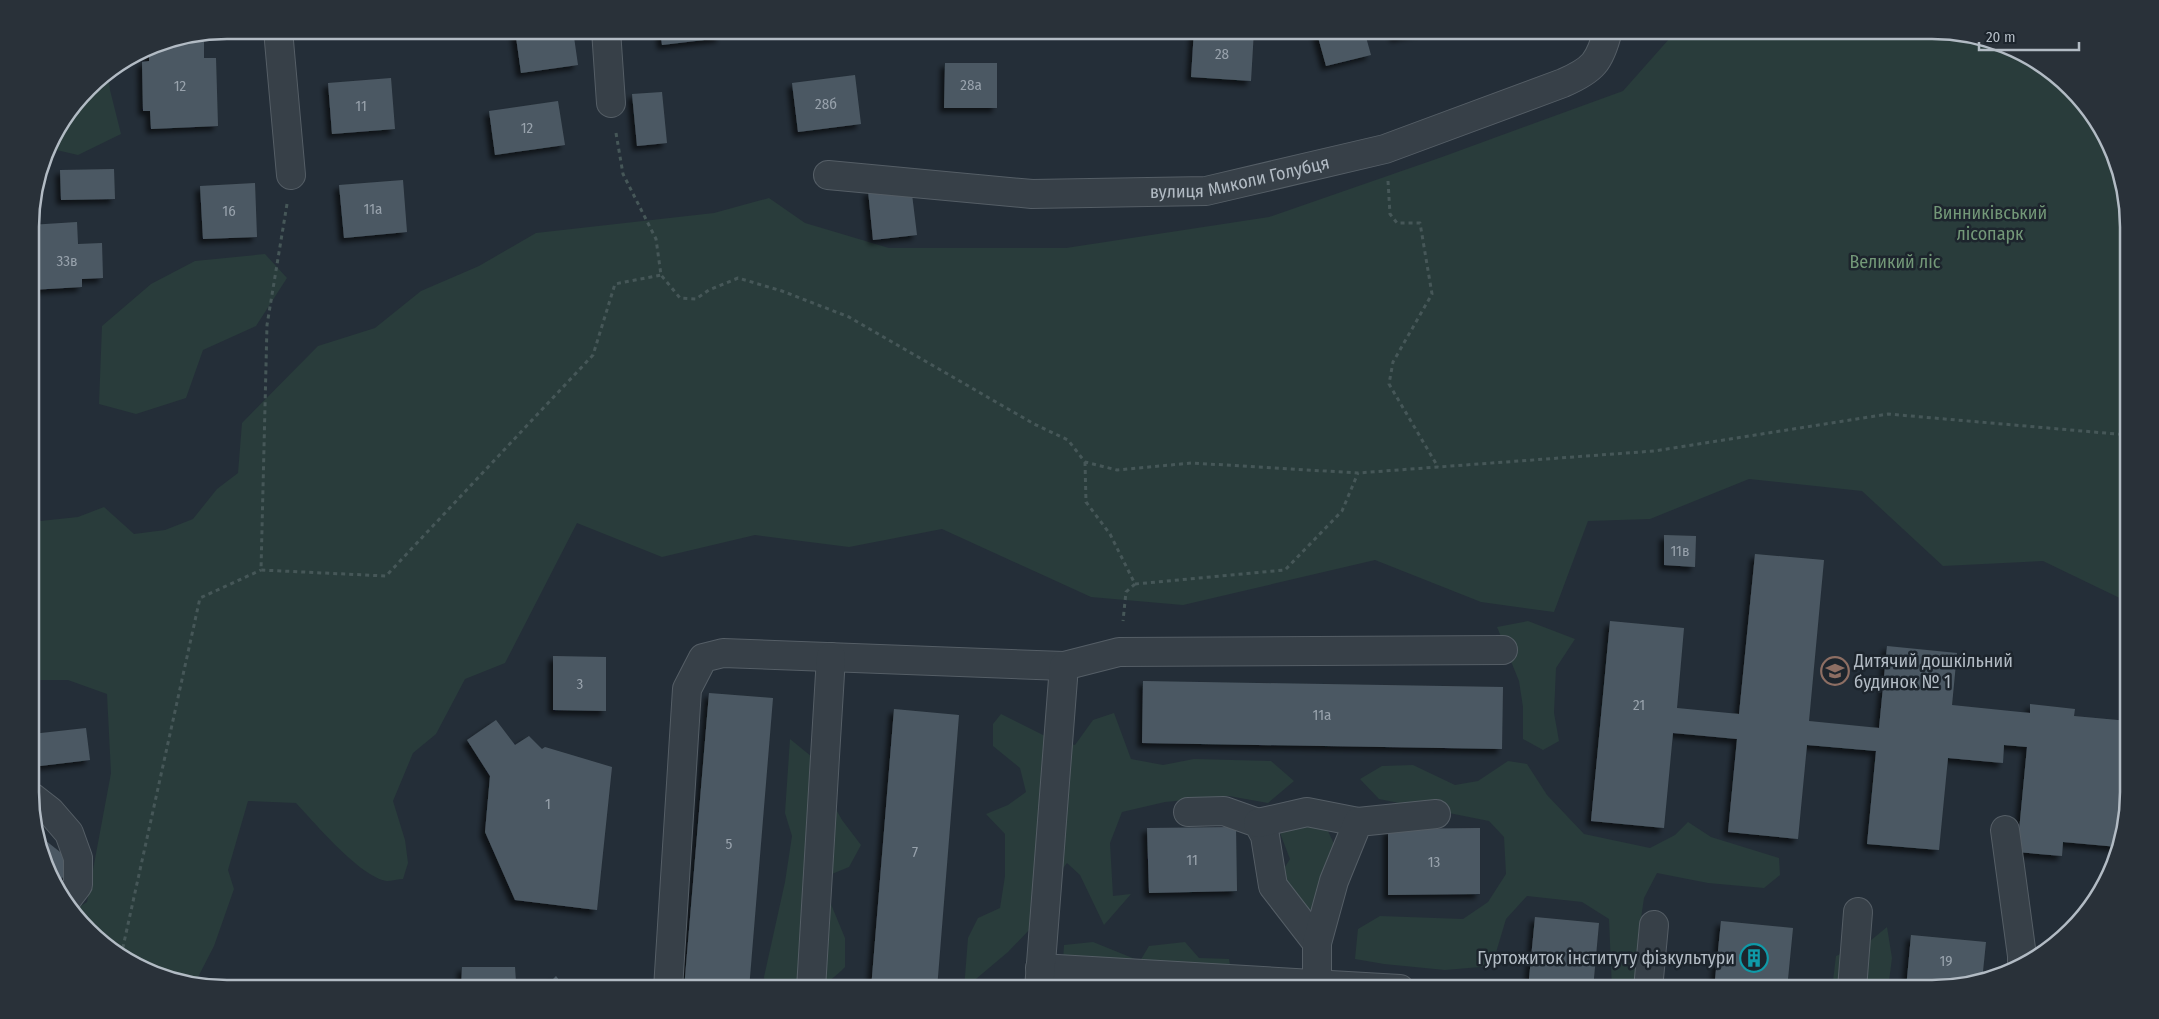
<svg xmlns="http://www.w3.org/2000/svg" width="2159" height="1019" font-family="'Fira Sans Condensed',sans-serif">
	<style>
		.green { fill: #293c3b }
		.building { fill: #4c5963; filter: url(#shadow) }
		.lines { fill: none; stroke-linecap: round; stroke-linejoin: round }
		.minor-casing { stroke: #555e66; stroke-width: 30 }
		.path { stroke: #465758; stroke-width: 3; stroke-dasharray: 4 4; stroke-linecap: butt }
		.minor { stroke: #374048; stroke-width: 28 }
		.labels { text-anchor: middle; stroke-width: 5; stroke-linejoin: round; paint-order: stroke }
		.number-label { font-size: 15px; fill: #98a2ac }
		.street-label { font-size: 18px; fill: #b2bbc4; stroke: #1d252d }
		.park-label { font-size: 18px; fill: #739878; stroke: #1d252d }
		.poi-label { font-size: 18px; fill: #b2bbc4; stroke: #1d252d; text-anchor: start }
		.rim { fill: none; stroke: #b2bbc4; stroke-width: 2.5 }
	</style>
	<defs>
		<filter id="shadow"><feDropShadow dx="-4.5" dy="4.5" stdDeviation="2.5" flood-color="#0009"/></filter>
	</defs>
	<rect width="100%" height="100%" fill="#242e38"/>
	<path class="green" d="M1677,30H1932L2008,45L2052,71L2088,107L2114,152L2127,202L2128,602L2043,561L1943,566L1862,491L1749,479L1650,519L1588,521L1554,612L1481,602L1375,560L1183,605L1091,597L942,529L849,547L755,535L662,557L577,523L505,663L465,679L436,734L413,753L393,801L405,840L408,863L403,879C398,879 392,881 387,881C360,877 315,823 296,803L248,801L228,870L234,889L214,946L195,983L151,974L107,948L71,912L87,902L111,773L107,694L68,680H34L31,678V522L78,517L104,507L134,534L165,530L193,519L217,489L238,473L242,423L318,346L375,328L421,291L479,266L536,233L714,213L769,198L805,223L889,248H1066L1269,217L1442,157L1623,91Z
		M108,72L110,90L121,134L78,155L48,148L50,140L97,79Z
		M265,254L287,278L256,326L203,350L186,398L136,414L99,404L102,326L151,284L195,261Z
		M1528,621L1575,639L1556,668L1554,713L1559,741L1543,750L1523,739V707L1519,681L1497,627Z
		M1114,713L1131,759L1163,765L1194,759L1271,761L1294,781L1268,803L1229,796L1165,802L1122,812L1110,843L1113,896L1131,894L1104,925L1080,875L1067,863L1034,906L1030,929L1008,952L964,989L968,938L978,918L1000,908L1005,876V834L986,814L1008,805L1026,792L1020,768L993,746V724L1001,714L1045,736L1075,745L1093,720Z
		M790,739L817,761L829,797L842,820L861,845L849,867L827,876L828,897L845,938V967C817,996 803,989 766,989L764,977L785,882L792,836L785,813Z
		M1508,761L1527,764L1547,795L1584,834L1650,848L1675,835L1688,822L1711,837L1779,858L1780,875L1764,888L1708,883L1657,873L1644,898L1639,932L1669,989H1612L1609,919L1582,902L1527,896L1506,919L1492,966L1445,970L1384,964L1355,959L1358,929L1380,916L1463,919L1488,902L1506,874L1504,837L1489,821L1379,799L1360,779L1382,766L1413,765L1455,785L1478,781Z
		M1319,812L1336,848L1312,914L1273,886L1290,859L1280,833Z
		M1887,927L1892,958L1888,989H1832L1836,956L1870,941Z
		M1093,942L1140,961L1149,946L1185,942L1199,958L1229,959L1234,989L1155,986L1144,989H1095L1062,978L1064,945Z
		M223,980L341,988L227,989L223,988Z"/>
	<path class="building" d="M515,30H573L578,65L521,73Z
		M660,30H720L721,38L662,45Z
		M1194,30H1254L1251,81L1191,77Z
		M1316,30H1364L1371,55L1326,66Z
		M1393,30H1425V31L1395,38Z
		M204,42V58H216L218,126L151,129L150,111H143L142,62L149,61V47L155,44Z
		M945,63H997V108H944Z
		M855,75L861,124L798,132L792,83Z
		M391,78L395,129L332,134L328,83Z
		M662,92L667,143L637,146L632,94Z
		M558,101L565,145L495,155L489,111Z
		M114,169L115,199L61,200L60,170Z
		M403,180L407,232L344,238L339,185Z
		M255,183L257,237L203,239L200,186Z
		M911,186L917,235L873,240L868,191Z
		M77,222L78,244L102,243L103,278L82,279V287L31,290L30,225Z
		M1664,535L1696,536L1695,567L1664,565Z
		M1755,554L1824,560L1809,721L1879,728L1887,646L1957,653L1952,705L2030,713V704L2075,709L2074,716L2129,721V792L2118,847L2063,842L2062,856L2017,852L2027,747L2004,745L2003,763L1948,758L1939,850L1867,844L1876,751L1807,745L1798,839L1728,832L1737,739L1673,733L1664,828L1591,821L1610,621L1684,628L1677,708L1739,714Z
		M553,656L606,657V711L553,710Z
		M1143,681L1503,687L1502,749L1142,743Z
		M709,693L773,698L749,989H684Z
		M894,709L959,715L937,989H871Z
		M496,720L515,745L529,736L542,749L545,747L612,767L597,910L515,900L485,832L490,776L467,740Z
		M86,728L90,760L32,767V734Z
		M1236,827L1237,891L1149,893L1147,828Z
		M1480,828V894L1388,895V829Z
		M36,833L74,863L56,886L45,868Z
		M1535,917L1599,923L1593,989H1528Z
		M1721,921L1793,928L1787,989H1714Z
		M1911,935L1986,942L1982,981L1945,989H1906Z
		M462,967H515L516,982L524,989H461Z
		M556,976L566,989H543Z"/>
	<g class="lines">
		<defs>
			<g id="minor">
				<path d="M278,30L291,175"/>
				<path d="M606,30L611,103"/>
				<path id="s1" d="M828,175L1032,194L1206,191L1385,149L1563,83C1593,70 1600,62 1608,30"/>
				<path d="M32,797L50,811L69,833L78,858V885L65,902"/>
				<path d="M1188,812L1224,811L1258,823L1265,836L1273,886L1317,943"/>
				<path d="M1258,823L1307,812L1358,822"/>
				<path d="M2005,830L2022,956V966"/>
				<path d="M1040,968L1400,989"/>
				<path d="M1317,984V943L1334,881L1358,822L1436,814"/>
				<path d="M668,989L687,689L703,658L723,653L1064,666"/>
				<path d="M811,989L831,657"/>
				<path d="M1039,989L1064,666L1119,652L1503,650"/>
				<path d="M1648,989L1654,925"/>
				<path d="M1852,989L1858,912"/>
			</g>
		</defs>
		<use href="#minor" class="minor-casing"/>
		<path class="path" d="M616,133L623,174L656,239L661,275L680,298L696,299L709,290L738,278L782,291L849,317L1034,424L1068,440L1085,462L1117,470L1192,463L1358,473L1438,467L1654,451L1888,414L2128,435
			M1388,181L1390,214L1397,223H1420L1432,294L1393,362L1389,384L1438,467
			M287,204L267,325L261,570L386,576L593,355L615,284L661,275
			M1085,462L1086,502L1110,534L1135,584L1126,592L1123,621
			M1135,584L1285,570L1342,511L1358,473
			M121,956L200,598L261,570"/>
		<use href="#minor" class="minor"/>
	</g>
	<defs>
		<symbol id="school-ring" viewBox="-11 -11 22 22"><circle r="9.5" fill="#1d252d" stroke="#8d6e63" stroke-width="1.5"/><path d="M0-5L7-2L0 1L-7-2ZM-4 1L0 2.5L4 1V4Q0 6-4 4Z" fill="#8d6e63"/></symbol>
		<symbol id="building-ring" viewBox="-11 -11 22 22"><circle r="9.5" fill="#1d252d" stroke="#0f9aa8" stroke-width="1.5"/><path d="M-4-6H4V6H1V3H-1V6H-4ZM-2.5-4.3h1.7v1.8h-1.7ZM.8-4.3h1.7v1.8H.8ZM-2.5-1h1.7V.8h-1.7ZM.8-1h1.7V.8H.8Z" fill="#0f9aa8"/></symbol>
	</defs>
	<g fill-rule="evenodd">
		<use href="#school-ring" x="1819" y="655" width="32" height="32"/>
		<use href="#building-ring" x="1738" y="942" width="32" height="32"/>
	</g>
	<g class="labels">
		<g class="number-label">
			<text x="1222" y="59">28</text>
			<text x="971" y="90">28а</text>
			<text x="180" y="91">12</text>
			<text x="826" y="109">28б</text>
			<text x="361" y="111">11</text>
			<text x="527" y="133">12</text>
			<text x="373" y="214">11а</text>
			<text x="229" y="216">16</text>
			<text x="67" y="266">33в</text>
			<text x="1680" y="556">11в</text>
			<text x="580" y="689">3</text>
			<text x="1639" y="710">21</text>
			<text x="1322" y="720">11а</text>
			<text x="548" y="809">1</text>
			<text x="729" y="849">5</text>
			<text x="915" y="857">7</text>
			<text x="1192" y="865">11</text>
			<text x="1434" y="867">13</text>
			<text x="1946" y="966">19</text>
		</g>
		<g class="street-label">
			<text dy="6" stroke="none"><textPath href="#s1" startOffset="414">вулиця Миколи Голубця</textPath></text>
		</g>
		<g class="park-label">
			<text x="1990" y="219">Винниківський<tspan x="1990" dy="21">лісопарк</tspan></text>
			<text x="1895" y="268">Великий ліс</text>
		</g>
		<g class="poi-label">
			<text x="1854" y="667">Дитячий дошкільний<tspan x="1854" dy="21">будинок № 1</tspan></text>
			<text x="1735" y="964" text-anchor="end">Гуртожиток інституту фізкультури</text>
		</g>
	</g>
	<path d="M0 0H2159V1019H0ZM227 39H1932A188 188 0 0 1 2120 227V792A188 188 0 0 1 1932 980H227A188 188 0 0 1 39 792V227A188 188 0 0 1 227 39Z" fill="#293139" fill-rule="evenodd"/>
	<path class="rim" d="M227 39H1932A188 188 0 0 1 2120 227V792A188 188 0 0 1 1932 980H227A188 188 0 0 1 39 792V227A188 188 0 0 1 227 39Z"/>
	<path d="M1979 42v8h100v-8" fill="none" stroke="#b2bbc4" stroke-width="2.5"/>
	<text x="1986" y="42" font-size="15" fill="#b2bbc4" stroke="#1d252d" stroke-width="4" paint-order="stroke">20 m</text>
</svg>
